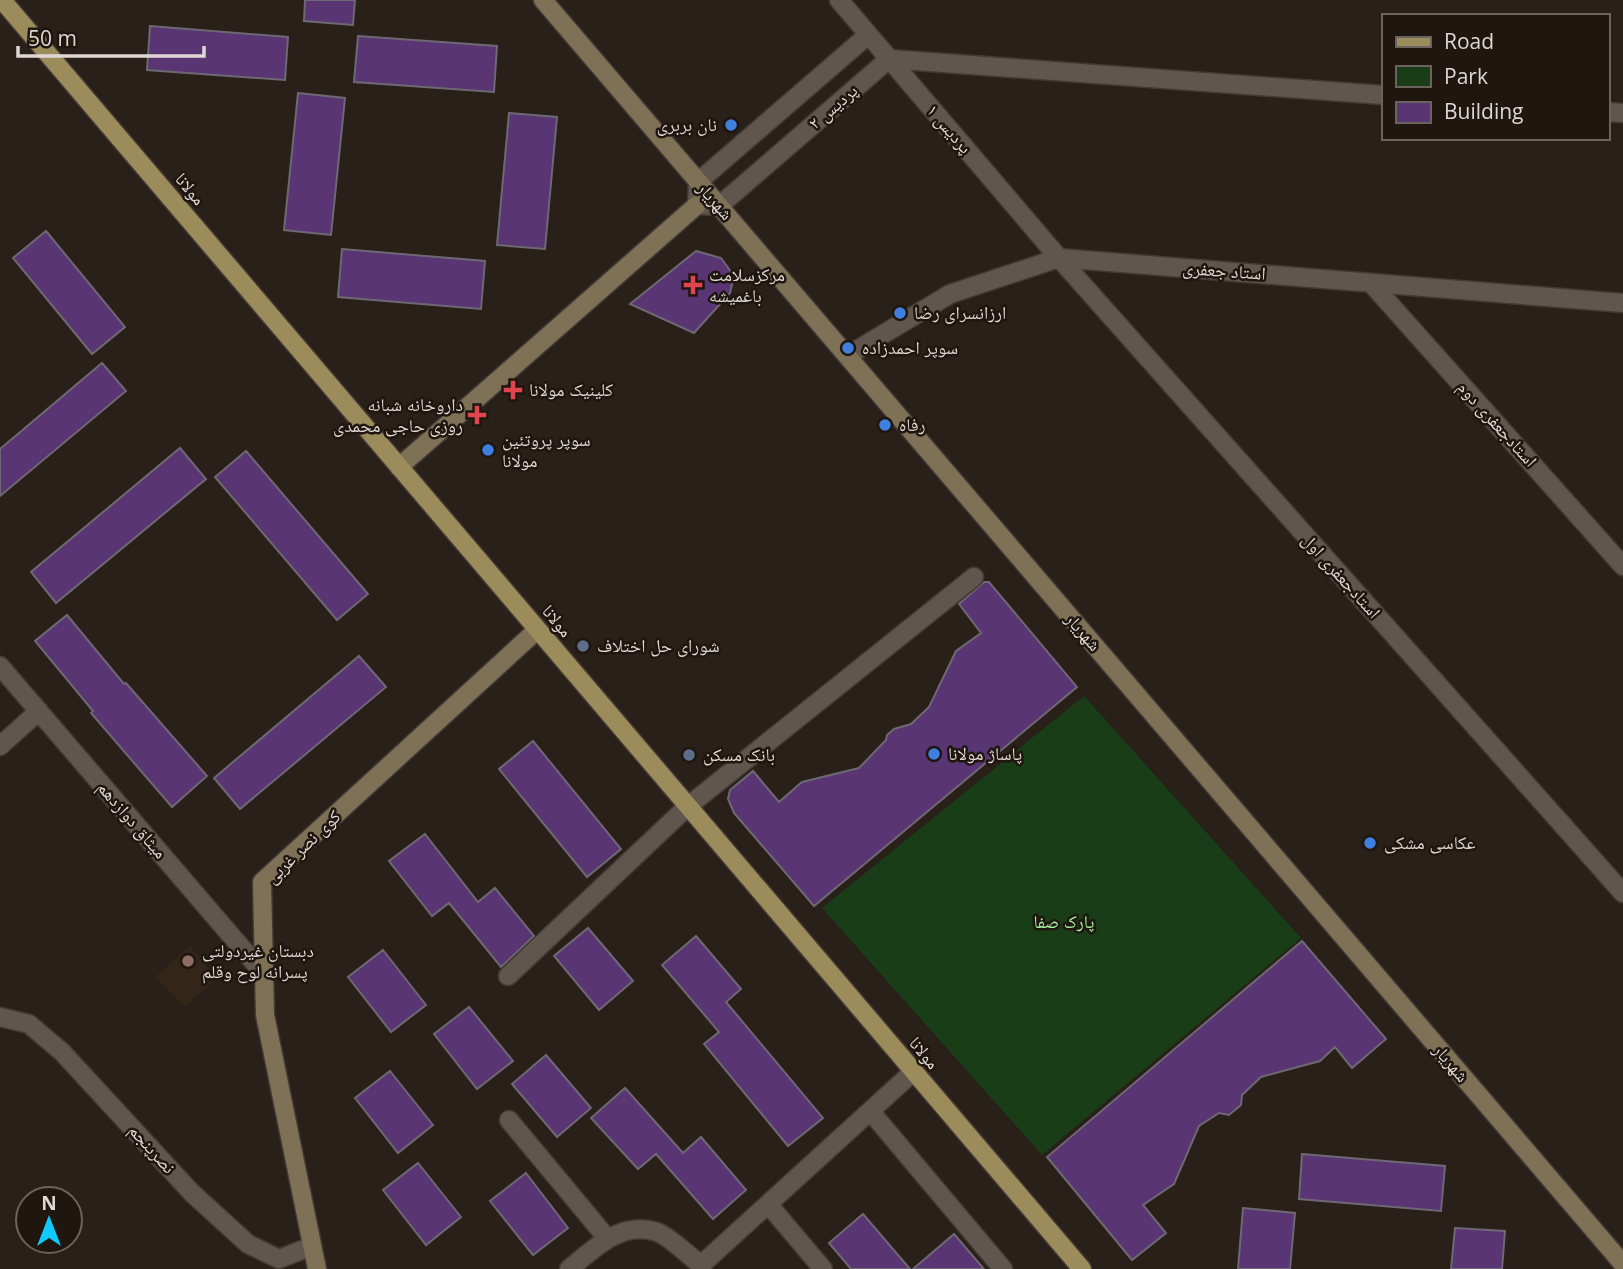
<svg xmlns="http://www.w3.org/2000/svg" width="1623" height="1269" font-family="'Open Sans','Noto Naskh Arabic',sans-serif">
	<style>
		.education { fill: #332619 }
		.green { fill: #183d17 }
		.building { fill: #593573; stroke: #6e6873; stroke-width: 2 }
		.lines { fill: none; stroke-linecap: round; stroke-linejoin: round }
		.street-casing { stroke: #433a36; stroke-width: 21 }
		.secondary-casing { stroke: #433a36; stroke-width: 21 }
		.primary-casing { stroke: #433a36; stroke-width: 21 }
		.street { stroke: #61564e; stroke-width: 18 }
		.secondary { stroke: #7f7155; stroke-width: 18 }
		.primary { stroke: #9c8c5c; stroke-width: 18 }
		.shop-dot { fill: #3f7fe0; stroke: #1f160f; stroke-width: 2.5 }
		.health-dot { fill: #e0444e; stroke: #1f160f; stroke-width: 2.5 }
		.service-dot { fill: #5c6f8a; stroke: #1f160f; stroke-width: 2.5 }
		.education-dot { fill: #8d6e63; stroke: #1f160f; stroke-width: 2.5 }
		.labels { text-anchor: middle; stroke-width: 5; stroke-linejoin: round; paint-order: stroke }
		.street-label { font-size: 18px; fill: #ded7d3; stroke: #1f160f }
		.poi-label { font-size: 18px; fill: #ded7d3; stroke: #1f160f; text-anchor: start }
		.park-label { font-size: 18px; fill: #a3f19e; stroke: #1f160f }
	</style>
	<rect width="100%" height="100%" fill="#292019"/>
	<path class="education" d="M190,946L217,979L184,1007L155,977Z"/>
	<path class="green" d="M1084,696L1301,938L1042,1155L822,908Z"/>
	<path class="building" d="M305,0H355L353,25L304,21Z
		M150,26L288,37L285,80L147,70Z
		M358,36L497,46L494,92L354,82Z
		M298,93L345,98L331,235L284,230Z
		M509,113L557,117L545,249L497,245Z
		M46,231L125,327L92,354L13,258Z
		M342,249L485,261L481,309L338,297Z
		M696,251L721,258L734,276L730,293L694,333L630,304Z
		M102,363L126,391L0,496V449Z
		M180,448L206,479L56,603L31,572Z
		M246,451L368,594L337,620L215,477Z
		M984,582H989L1077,687L814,906L734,813L728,799L730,790L753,771L779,802L802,782L859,768L886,740L887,735L894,729L911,724L929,707L956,651L981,633L959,604Z
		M67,615L124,684L126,683L207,776L172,807L91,713L93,711L35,641Z
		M359,656L386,687L240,809L214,778Z
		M533,741L621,849L587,877L499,769Z
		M425,834L478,902L495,888L534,936L501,967L449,903L432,916L389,861Z
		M588,928L633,981L599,1010L554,956Z
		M696,936L741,989L726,1002L823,1118L788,1146L704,1044L719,1032L662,965Z
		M1302,941L1386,1039L1352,1068L1335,1047L1320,1061L1261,1077L1242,1095L1241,1105L1229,1115L1219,1113L1199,1126L1174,1184L1143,1205L1166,1233L1132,1260L1047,1157Z
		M383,950L426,1005L391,1032L348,977Z
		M469,1007L513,1061L477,1089L434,1034Z
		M546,1055L591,1108L557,1137L512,1084Z
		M390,1071L433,1125L398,1153L355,1098Z
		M625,1088L683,1153L701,1137L746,1190L713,1219L656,1154L638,1169L591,1118Z
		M1302,1154L1445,1166L1441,1211L1299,1199Z
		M418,1163L461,1217L426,1245L383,1190Z
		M526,1173L568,1228L533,1255L490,1201Z
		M1243,1208L1295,1213L1290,1269H1238Z
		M863,1214L910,1269H851L829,1243Z
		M1455,1228L1505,1231L1502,1269H1451Z
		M954,1234L984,1269H913Z"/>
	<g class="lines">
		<defs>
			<path id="street" d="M839,0L1059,258L1623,893
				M868,35L698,182L697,205L719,206L889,59L1383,95
				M1607,112L1623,113
				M1371,283L1623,566
				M847,356L950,294L1059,258L1623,303
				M0,666L264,974
				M0,746L39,711
				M508,976L687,807L974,577
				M0,1017L29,1024L62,1052L192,1193L248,1244L279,1259L312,1246
				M871,1112L1003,1269
				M509,1120L607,1238
				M768,1204L823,1269
				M701,1265L913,1072
				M569,1269C594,1249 621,1220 657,1232C669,1236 690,1257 701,1265L702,1269"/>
			<path id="secondary" d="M543,0L1623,1264
				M399,467L697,205
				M317,1269L265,1015L262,882L537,630"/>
			<path id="primary" d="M2,0L1082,1269"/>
		</defs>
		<use href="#street" class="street-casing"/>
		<use href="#secondary" class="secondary-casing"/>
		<use href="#primary" class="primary-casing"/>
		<use href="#street" class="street"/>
		<use href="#secondary" class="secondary"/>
		<use href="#primary" class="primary"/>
	</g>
	<g class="shop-dot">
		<circle cx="731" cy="125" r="7"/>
		<circle cx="900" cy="313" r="7"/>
		<circle cx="848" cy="348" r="7"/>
		<circle cx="885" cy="425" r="7"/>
		<circle cx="488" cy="450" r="7"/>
		<circle cx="934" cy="754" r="7"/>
		<circle cx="1370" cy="843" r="7"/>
	</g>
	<g class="health-dot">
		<path d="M689.5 274.5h7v7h7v7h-7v7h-7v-7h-7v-7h7z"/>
		<path d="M509.5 379.5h7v7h7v7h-7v7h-7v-7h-7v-7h7z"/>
		<path d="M473.5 404.5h7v7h7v7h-7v7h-7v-7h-7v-7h7z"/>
	</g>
	<g class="service-dot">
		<circle cx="583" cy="646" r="7"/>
		<circle cx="689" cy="755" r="7"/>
	</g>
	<circle class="education-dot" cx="188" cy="961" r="7"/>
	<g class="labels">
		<g class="street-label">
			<text transform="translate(833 107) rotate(-41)" y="6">پردیس ۲</text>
			<text transform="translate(949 129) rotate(49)" y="6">پردیس ۱</text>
			<text transform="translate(190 189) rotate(50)" y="6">مولانا</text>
			<text transform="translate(715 201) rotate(49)" y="6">شهریار</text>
			<text transform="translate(1224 271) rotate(4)" y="6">استاد جعفری</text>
			<text transform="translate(1497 424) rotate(48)" y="6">استادجعفری دوم</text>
			<text transform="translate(1341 576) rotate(48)" y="6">استادجعفری اول</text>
			<text transform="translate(557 621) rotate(50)" y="6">مولانا</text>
			<text transform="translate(1083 632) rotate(49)" y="6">شهریار</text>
			<text transform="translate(132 820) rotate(49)" y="6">میثاق دوازدهم</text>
			<text transform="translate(303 847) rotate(-44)" y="6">کوی نصر غربی</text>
			<text transform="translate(924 1053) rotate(50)" y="6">مولانا</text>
			<text transform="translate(1451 1063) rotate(50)" y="6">شهریار</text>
			<text transform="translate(152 1149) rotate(48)" y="6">نصرپنجم</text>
		</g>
		<g class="poi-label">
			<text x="717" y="131" text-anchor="end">نان بربری</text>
			<text x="709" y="281">مرکزسلامت<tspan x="709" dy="21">باغمیشه</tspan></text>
			<text x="914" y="319">ارزانسرای رضا</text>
			<text x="862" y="354">سوپر احمدزاده</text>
			<text x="529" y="396">کلینیک مولانا</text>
			<text x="463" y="411" text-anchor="end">داروخانه شبانه<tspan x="463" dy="21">روزی حاجی محمدی</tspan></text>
			<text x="899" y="431">رفاه</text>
			<text x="502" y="446">سوپر پروتئین<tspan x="502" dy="21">مولانا</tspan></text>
			<text x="597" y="652">شورای حل اختلاف</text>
			<text x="948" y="760">پاساژ مولانا</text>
			<text x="703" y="761">بانک مسکن</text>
			<text x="1384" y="849">عکاسی مشکی</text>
			<text x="202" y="957">دبستان غیردولتی<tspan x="202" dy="21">پسرانه لوح وقلم</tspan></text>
		</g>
		<g class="park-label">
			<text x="1064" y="928">پارک صفا</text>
		</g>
	</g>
	<rect x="1382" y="14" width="228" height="126" fill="#1f160f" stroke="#6b635d" stroke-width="2"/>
	<rect x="1396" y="37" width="35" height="10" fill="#9c8c5c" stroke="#6b635d" stroke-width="2"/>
	<text x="1444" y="49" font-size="21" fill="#ded7d3">Road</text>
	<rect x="1396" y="66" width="35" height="21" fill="#183d17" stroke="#6b635d" stroke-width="2"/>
	<text x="1444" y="84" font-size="21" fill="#ded7d3">Park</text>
	<rect x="1396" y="102" width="35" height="21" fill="#593573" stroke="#6b635d" stroke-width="2"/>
	<text x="1444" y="119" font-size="21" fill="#ded7d3">Building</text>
	<g transform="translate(49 1220)"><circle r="33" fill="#1f160f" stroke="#6b635d" stroke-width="2"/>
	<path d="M0-5L12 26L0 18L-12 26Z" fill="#0fcafa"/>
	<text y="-10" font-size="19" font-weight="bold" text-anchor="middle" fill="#ded7d3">N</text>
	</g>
	<path d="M18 46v10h186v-10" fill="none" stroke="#ded7d3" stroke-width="3.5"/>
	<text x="28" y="46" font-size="21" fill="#ded7d3" stroke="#1f160f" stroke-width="5" paint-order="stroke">50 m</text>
</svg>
